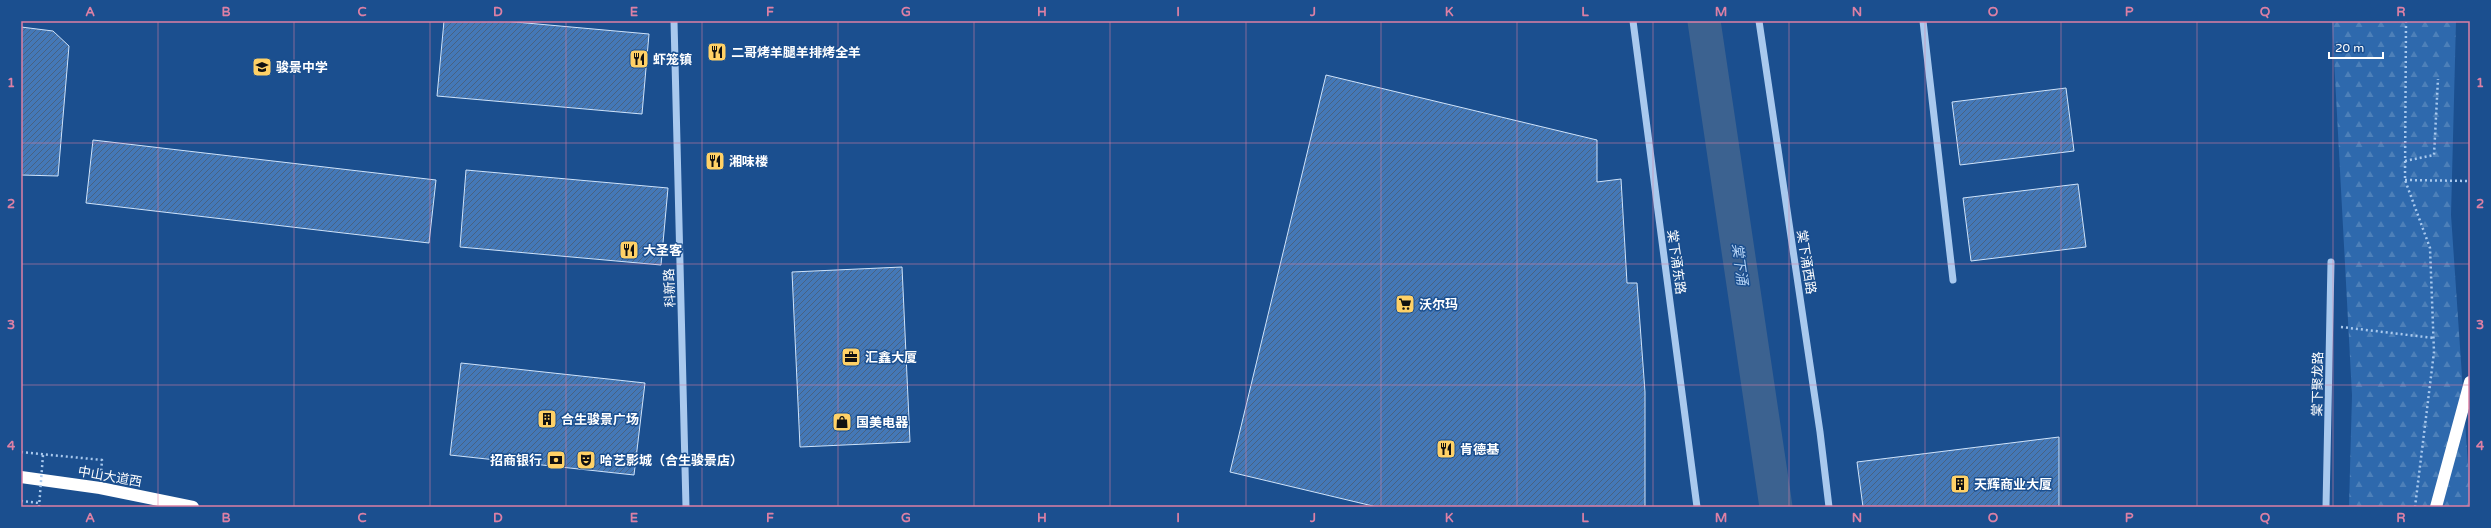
<svg xmlns="http://www.w3.org/2000/svg" width="2491" height="528" font-family="'Varela Round','Noto Sans SC',sans-serif">
	<style>
		.forest { fill: url(#forest-firs) }
		.lines { fill: none; stroke-linecap: round; stroke-linejoin: round }
		.river { stroke: #3c6290; stroke-width: 33 }
		.building { fill: url(#building-hatch); stroke: #cfe3fa }
		.path { stroke: #a9c9ee; stroke-width: 2.5; stroke-dasharray: 2 3; stroke-linecap: butt }
		.minor { stroke: #a9c9ee; stroke-width: 7 }
		.highway { stroke: #fff; stroke-width: 12 }
		.path-bridge { stroke: #a9c9ee; stroke-width: 2.5; stroke-dasharray: 2 3; stroke-linecap: butt }
		.grid { fill: none; stroke: #dd80a5; stroke-width: 1; stroke-opacity: 0.55 }
		.labels { text-anchor: middle; stroke-width: 3; stroke-linejoin: round; paint-order: stroke }
		.poi-label { font-size: 13px; font-weight: bold; fill: #fff; stroke: #1b4f8f; text-anchor: start }
		.street-label { font-size: 13px; fill: #fff; stroke: #1b4f8f }
		.water-label { font-size: 14px; font-style: italic; fill: #b5d3f5; stroke: #1b4f8f }
		.neatline { fill: none; stroke: #dd80a5; stroke-width: 1.5 }
		.grid-label { font-size: 13px; text-anchor: middle; font-weight: bold; fill: #dd80a5 }
	</style>
	<defs>
		<pattern id="forest-firs" width="22" height="20" patternUnits="userSpaceOnUse"><rect width="22" height="20" fill="#2e69ad"/><path d="M5 1l3.5 6h-7zM16 11l3.5 6h-7z" fill="#4d80b9"/></pattern>
		<pattern id="building-hatch" width="6" height="6" patternUnits="userSpaceOnUse"><rect width="6" height="6" fill="#4478b7"/><path d="M-1 1l2-2M0 6l6-6M5 7l2-2" fill="none" stroke="#486282"/></pattern>
	</defs>
	<rect width="100%" height="100%" fill="#1b4f8f"/>
	<path class="forest" d="M2332,21H2456L2451,215L2470,494L2468,507H2349L2352,395Z"/>
	<g class="lines">
		<path class="river" d="M1704,21L1776,507"/>
	</g>
	<path class="building" d="M444,21H504L649,34L642,114L437,96Z
		M21,27L53,31L69,46L58,176L21,175Z
		M1326,75L1597,140V182L1621,179L1627,283H1637L1645,392V507H1377L1230,472Z
		M2066,88L2074,151L1960,165L1952,102Z
		M93,140L436,180L429,243L86,203Z
		M466,170L668,188L661,265L460,247Z
		M2078,184L2086,247L1971,261L1963,198Z
		M902,267L910,442L800,447L792,272Z
		M461,363L645,383L634,475L450,455Z
		M2059,437V507H1863L1857,462Z"/>
	<g class="lines">
		<path class="path" d="M2406,21L2405,180L2430,248L2434,352L2415,507
			M2405,161L2434,155L2438,79
			M2405,180L2470,181
			M2341,327L2434,338
			M21,452L102,460L101,474
			M21,501L39,503"/>
		<path class="minor" d="M674,21L686,507
			M1633,21L1697,507
			M1759,21L1820,432L1829,507
			M1923,21L1953,280
			M2326,507L2331,262"/>
		<path class="highway" d="M21,477L100,488L193,507
			M2436,507L2470,382"/>
		<path class="path-bridge" d="M39,507L43,455"/>
	</g>
	<path class="grid" d="M158,21V507M294,21V507M430,21V507M566,21V507M702,21V507M838,21V507M974,21V507M1110,21V507M1246,21V507M1381,21V507M1517,21V507M1653,21V507M1789,21V507M1925,21V507M2061,21V507M2197,21V507M2333,21V507M21,143H2470M21,264H2470M21,385H2470"/>
	<defs>
		<symbol id="restaurant-square" viewBox="-11 -11 22 22"><rect x="-9" y="-9" width="18" height="18" rx="4" fill="#ffd166" stroke="#1b4f8f"/><path d="M-5-6h1v4h1v-4h1v4h1v-4h1v5L-1.5 .5V6h-2V.5L-5-1ZM5-6V6H3V1.5H1.5Q1.5-4 5-6Z" fill="#111"/></symbol>
		<symbol id="school-square" viewBox="-11 -11 22 22"><rect x="-9" y="-9" width="18" height="18" rx="4" fill="#ffd166" stroke="#1b4f8f"/><path d="M0-5L7-2L0 1L-7-2ZM-4 1L0 2.5L4 1V4Q0 6-4 4Z" fill="#111"/></symbol>
		<symbol id="supermarket-square" viewBox="-11 -11 22 22"><rect x="-9" y="-9" width="18" height="18" rx="4" fill="#ffd166" stroke="#1b4f8f"/><path d="M-6-5.5h2.5l.6 2H6L4.5 2H-2.5L-4.4-4H-6ZM-1.5 3.2a1.3 1.3 0 1 0 .1 0ZM3 3.2a1.3 1.3 0 1 0 .1 0Z" fill="#111"/></symbol>
		<symbol id="office-square" viewBox="-11 -11 22 22"><rect x="-9" y="-9" width="18" height="18" rx="4" fill="#ffd166" stroke="#1b4f8f"/><path d="M-6-3h4V-5.5h4V-3h4V5H-6ZM-1-4.5V-3h2v-1.5ZM-6 0V1H6V0Z" fill="#111"/></symbol>
		<symbol id="building-square" viewBox="-11 -11 22 22"><rect x="-9" y="-9" width="18" height="18" rx="4" fill="#ffd166" stroke="#1b4f8f"/><path d="M-4-6H4V6H1V3H-1V6H-4ZM-2.5-4.3h1.7v1.8h-1.7ZM.8-4.3h1.7v1.8H.8ZM-2.5-1h1.7V.8h-1.7ZM.8-1h1.7V.8H.8Z" fill="#111"/></symbol>
		<symbol id="shop-square" viewBox="-11 -11 22 22"><rect x="-9" y="-9" width="18" height="18" rx="4" fill="#ffd166" stroke="#1b4f8f"/><path d="M-5-2.5h2.3a2.7 3.5 0 0 1 5.4 0H5L5.5 6h-11ZM-1.5-2.5h3a1.5 2.3 0 0 0-3 0Z" fill="#111"/></symbol>
		<symbol id="bank-square" viewBox="-11 -11 22 22"><rect x="-9" y="-9" width="18" height="18" rx="4" fill="#ffd166" stroke="#1b4f8f"/><path d="M-6-4H6V4H-6ZM0-2.3a2.3 2.3 0 1 0 0 4.6a2.3 2.3 0 1 0 0-4.6Z" fill="#111"/></symbol>
		<symbol id="theatre-square" viewBox="-11 -11 22 22"><rect x="-9" y="-9" width="18" height="18" rx="4" fill="#ffd166" stroke="#1b4f8f"/><path d="M-5-5.5Q0-4 5-5.5V0Q5 5 0 6Q-5 5-5 0ZM-3.3-2.5H-1v1.5H-3.3ZM1-2.5H3.3v1.5H1ZM-2.8 1Q0 5.5 2.8 1Z" fill="#111"/></symbol>
	</defs>
	<g fill-rule="evenodd">
		<use href="#restaurant-square" x="706" y="41" width="22" height="22"/>
		<use href="#restaurant-square" x="628" y="48" width="22" height="22"/>
		<use href="#school-square" x="251" y="56" width="22" height="22"/>
		<use href="#restaurant-square" x="704" y="150" width="22" height="22"/>
		<use href="#restaurant-square" x="618" y="239" width="22" height="22"/>
		<use href="#supermarket-square" x="1394" y="293" width="22" height="22"/>
		<use href="#office-square" x="840" y="346" width="22" height="22"/>
		<use href="#building-square" x="536" y="408" width="22" height="22"/>
		<use href="#shop-square" x="831" y="411" width="22" height="22"/>
		<use href="#restaurant-square" x="1435" y="438" width="22" height="22"/>
		<use href="#bank-square" x="545" y="449" width="22" height="22"/>
		<use href="#theatre-square" x="575" y="449" width="22" height="22"/>
		<use href="#building-square" x="1949" y="473" width="22" height="22"/>
	</g>
	<g class="labels">
		<g class="poi-label">
			<text x="731" y="57">二哥烤羊腿羊排烤全羊</text>
			<text x="653" y="64">虾笼镇</text>
			<text x="276" y="72">骏景中学</text>
			<text x="729" y="166">湘味楼</text>
			<text x="643" y="255">大圣客</text>
			<text x="1419" y="309">沃尔玛</text>
			<text x="865" y="362">汇鑫大厦</text>
			<text x="561" y="424">合生骏景广场</text>
			<text x="856" y="427">国美电器</text>
			<text x="1460" y="454">肯德基</text>
			<text x="542" y="465" text-anchor="end">招商银行</text>
			<text x="600" y="465">哈艺影城（合生骏景店）</text>
			<text x="1974" y="489">天辉商业大厦</text>
		</g>
		<g class="street-label">
			<text transform="translate(1677 262) rotate(82)" y="5">棠下涌东路</text>
			<text transform="translate(1807 262) rotate(81)" y="5">棠下涌西路</text>
			<text transform="translate(669 288) rotate(-92)" y="5">科新路</text>
			<text transform="translate(2317 384) rotate(-89)" y="5">棠下聚龙路</text>
			<text transform="translate(110 476) rotate(10)" y="5">中山大道西</text>
		</g>
		<g class="water-label">
			<text transform="translate(1740 264) rotate(82)" y="5">棠下涌</text>
		</g>
	</g>
	<rect width="2491" height="528" fill="none" stroke="#1b4f8f" stroke-width="44"/>
	<path d="M2329 52v6h54v-6" fill="none" stroke="#ffffff" stroke-width="2"/>
	<text x="2335" y="52" font-size="12" fill="#ffffff" stroke="#1b4f8f" stroke-width="3" paint-order="stroke">20 m</text>
	<rect x="22" y="22" width="2447" height="484" class="neatline"/>
	<g class="grid-label">
		<text x="90" y="16">A</text>
		<text x="226" y="16">B</text>
		<text x="362" y="16">C</text>
		<text x="498" y="16">D</text>
		<text x="634" y="16">E</text>
		<text x="770" y="16">F</text>
		<text x="906" y="16">G</text>
		<text x="1042" y="16">H</text>
		<text x="1178" y="16">I</text>
		<text x="1313" y="16">J</text>
		<text x="1449" y="16">K</text>
		<text x="1585" y="16">L</text>
		<text x="1721" y="16">M</text>
		<text x="1857" y="16">N</text>
		<text x="1993" y="16">O</text>
		<text x="2129" y="16">P</text>
		<text x="2265" y="16">Q</text>
		<text x="2401" y="16">R</text>
		<text x="11" y="87">1</text>
		<text x="2480" y="87">1</text>
		<text x="11" y="208">2</text>
		<text x="2480" y="208">2</text>
		<text x="11" y="329">3</text>
		<text x="2480" y="329">3</text>
		<text x="11" y="450">4</text>
		<text x="2480" y="450">4</text>
		<text x="90" y="522">A</text>
		<text x="226" y="522">B</text>
		<text x="362" y="522">C</text>
		<text x="498" y="522">D</text>
		<text x="634" y="522">E</text>
		<text x="770" y="522">F</text>
		<text x="906" y="522">G</text>
		<text x="1042" y="522">H</text>
		<text x="1178" y="522">I</text>
		<text x="1313" y="522">J</text>
		<text x="1449" y="522">K</text>
		<text x="1585" y="522">L</text>
		<text x="1721" y="522">M</text>
		<text x="1857" y="522">N</text>
		<text x="1993" y="522">O</text>
		<text x="2129" y="522">P</text>
		<text x="2265" y="522">Q</text>
		<text x="2401" y="522">R</text>
	</g>
</svg>
